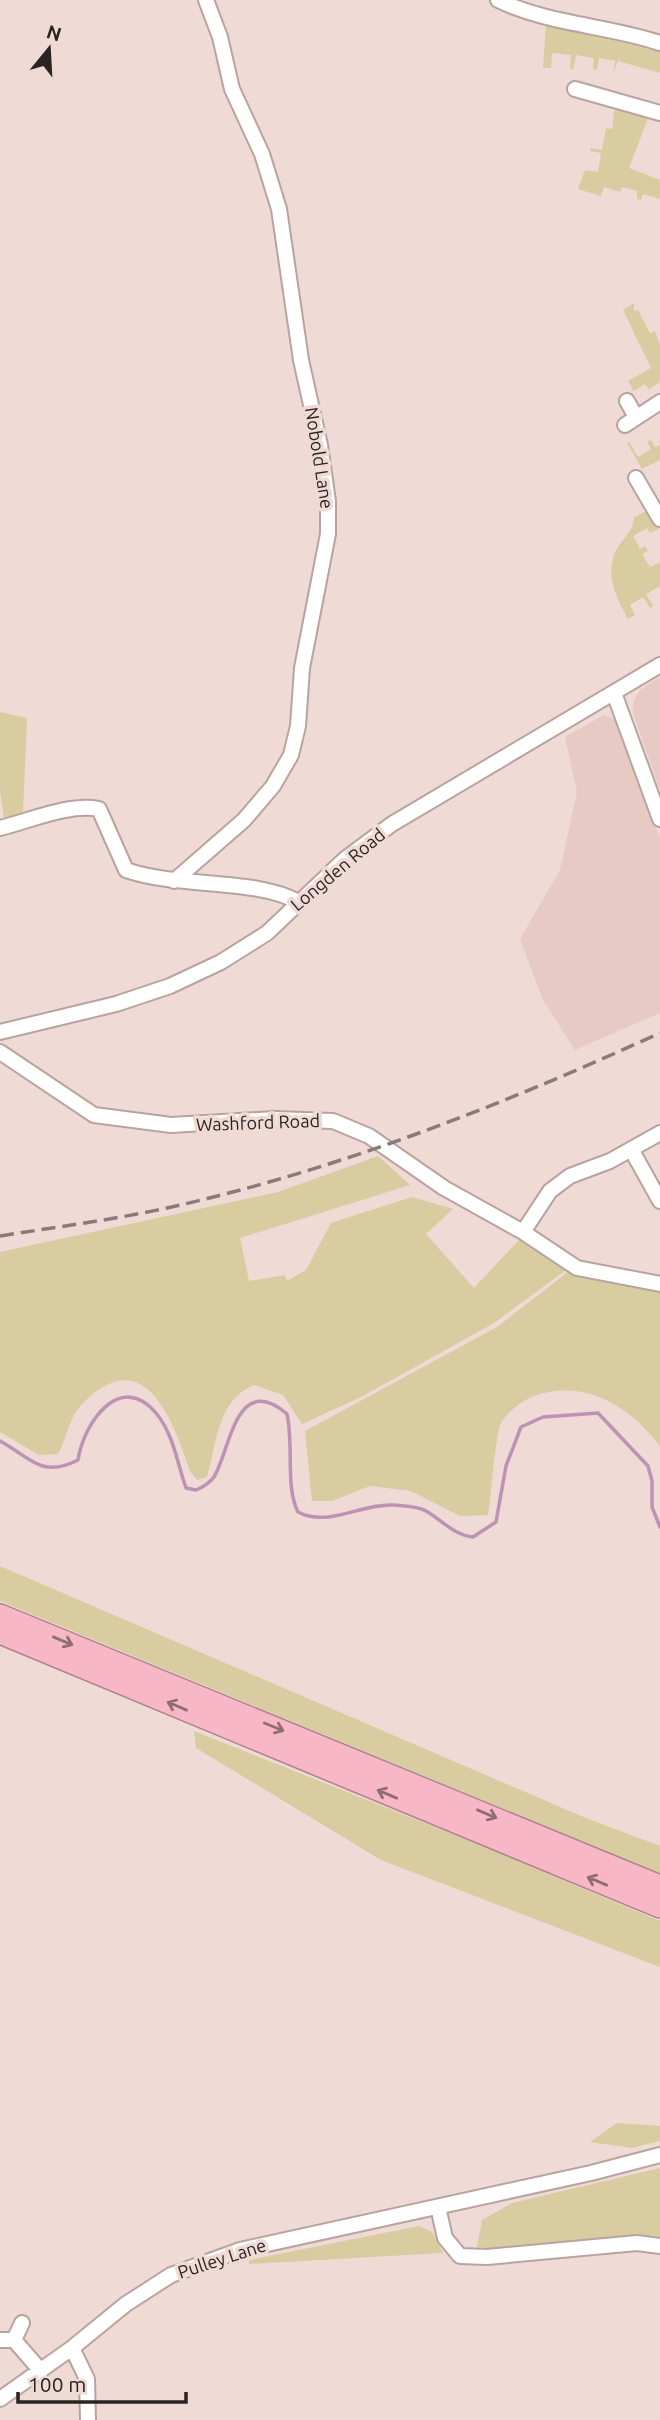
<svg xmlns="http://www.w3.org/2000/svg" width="660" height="2420" font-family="Ubuntu,sans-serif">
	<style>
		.built { fill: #e6cac3 }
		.green { fill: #d8cca0 }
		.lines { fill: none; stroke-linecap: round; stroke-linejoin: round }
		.stream { stroke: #bc93b5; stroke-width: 3.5 }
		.minor-casing { stroke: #b8a49f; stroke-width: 18 }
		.highway-casing { stroke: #af838d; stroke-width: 24 }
		.minor { stroke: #fff; stroke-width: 14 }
		.highway { stroke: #f7b7c7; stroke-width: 21 }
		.rail { stroke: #897b78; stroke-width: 3.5; stroke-dasharray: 14 7; stroke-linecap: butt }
		.oneway { stroke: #906d74 }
		.labels { text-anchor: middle; stroke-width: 7; stroke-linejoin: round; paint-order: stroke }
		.street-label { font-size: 18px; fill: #2a2321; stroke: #efdad5 }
	</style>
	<rect width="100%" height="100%" fill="#efdad5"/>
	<path class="built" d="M660,677V790L634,716L633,703L640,690Z
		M604,715L616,720L660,838V1013L575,1050L543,1000L520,939L560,870L577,792L565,737Z"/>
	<path class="green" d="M546,24L660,49V73L618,61L613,74L615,61L599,58L597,70L593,69L594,58L576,55L573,69H570L571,55L552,53L551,68H543Z
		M615,104L650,113L629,168L660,180V199L643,194L641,200L637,199V191L622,187L620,192L604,187L601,196L578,189L585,170L598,172L601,153L590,151L591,148L602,150L606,128L612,129Z
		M634,303V311L638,310L650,333L655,331L660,345V382L649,389L645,384L634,391L628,381L651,368L623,310Z
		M651,440L655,447L660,445V460L642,469L627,443L629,442L638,457L651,449L647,442Z
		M649,510L660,528L650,533L647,528L633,536L640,549L645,546L648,551L642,554L650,567L660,562V586L646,594L653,606L650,608L643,597L630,605L635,615L628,619C617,599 606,579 614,555C619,540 633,535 634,517Z
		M0,712L27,718L23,812L4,818L0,791Z
		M378,1156L410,1185L240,1238L249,1281L285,1275L287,1281L306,1270L331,1223L412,1197L453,1209L426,1234L474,1288L519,1240L566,1270L494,1323L363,1396L302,1424L283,1395L254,1385C217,1400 217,1443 207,1477L197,1480L190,1471C173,1420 144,1339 81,1405C69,1418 67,1438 58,1454L39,1455L0,1432V1252L278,1192Z
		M568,1272L578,1277L606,1279L660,1290V1446C630,1406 584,1378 534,1396C523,1400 507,1412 501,1423C495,1435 491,1498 488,1515L460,1516L411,1491L370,1486L332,1501H312L305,1431L497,1327Z
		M0,1566L581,1816L660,1846V1873L0,1601Z
		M194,1731L475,1843L660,1921V1967L381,1860L196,1748Z
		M617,2123L660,2126V2141L632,2148L590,2142Z
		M660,2168V2237L606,2239L497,2251L477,2247L482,2220L512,2203Z
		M419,2226L432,2232L443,2253L249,2264V2260Z"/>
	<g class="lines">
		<path class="stream" d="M0,1441C30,1457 41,1479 78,1460C83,1424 120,1370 156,1413C174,1435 177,1463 186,1488L196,1490C203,1487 209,1484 214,1477C230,1451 236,1370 287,1414C294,1444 285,1487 298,1512C328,1528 362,1503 394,1505C404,1506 418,1506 426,1511C443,1521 454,1535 473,1537L496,1522L506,1466L521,1427L543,1417L598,1413L648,1466L652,1481V1507L660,1527"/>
		<defs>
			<path id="minor" d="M498,0C550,25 606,25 660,43
				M575,89L660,113
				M627,401L636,417
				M625,425L660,402
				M636,478L660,519
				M614,693L660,819
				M0,828C29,821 69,803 99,809L126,870C176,888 257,878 298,902
				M174,881L244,820L273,786L291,755L298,726L302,668L328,534V501L320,445L301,360L279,209L262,154L232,89L220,37L206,0
				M0,1032L116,1004L170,986L221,962L267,933L345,859L392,824L660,665
				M0,1052L94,1115L171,1125L275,1119L333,1121L369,1136L444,1188L523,1232L577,1268L660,1284
				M631,1149L660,1201
				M523,1232L550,1191L570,1176L610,1161L660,1133
				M438,2207L445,2238L460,2256L487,2257L637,2243L660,2246
				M0,2340H14L41,2371
				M14,2340L22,2323
				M72,2348L87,2379L88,2420
				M0,2399L72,2348L126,2304L171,2275L240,2250L591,2173L660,2155"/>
			<path id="highway" d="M0,1615L660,1886
				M0,1633L660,1907"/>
		</defs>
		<use href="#minor" class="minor-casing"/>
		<use href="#highway" class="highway-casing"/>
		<use href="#minor" class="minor"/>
		<use href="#highway" class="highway"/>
		<path class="rail" d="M0,1236C56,1227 112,1220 167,1208C338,1170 502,1105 660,1033"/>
	</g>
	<defs><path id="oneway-shaft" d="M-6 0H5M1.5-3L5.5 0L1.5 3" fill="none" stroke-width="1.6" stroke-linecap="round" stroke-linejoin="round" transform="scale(1.75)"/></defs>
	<g class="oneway">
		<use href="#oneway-shaft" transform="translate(63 1641) rotate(23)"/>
		<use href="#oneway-shaft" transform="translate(177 1706) rotate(-157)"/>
		<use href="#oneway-shaft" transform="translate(274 1727) rotate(22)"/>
		<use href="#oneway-shaft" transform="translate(387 1794) rotate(-157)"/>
		<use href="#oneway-shaft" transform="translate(487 1814) rotate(23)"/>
		<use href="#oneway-shaft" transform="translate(597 1881) rotate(-157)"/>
	</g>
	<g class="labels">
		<g class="street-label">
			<text transform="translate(319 458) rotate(81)" y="6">Nobold Lane</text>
			<text transform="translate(338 870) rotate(-40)" y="6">Longden Road</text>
			<text transform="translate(258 1123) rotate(-2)" y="6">Washford Road</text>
			<text transform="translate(222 2259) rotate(-18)" y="6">Pulley Lane</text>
		</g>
	</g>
	<g transform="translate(49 49) rotate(18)" stroke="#efdad5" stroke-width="5" paint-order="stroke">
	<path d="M0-5L12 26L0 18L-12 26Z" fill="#2a2321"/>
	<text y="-10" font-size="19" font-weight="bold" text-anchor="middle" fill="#2a2321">N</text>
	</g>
	<path d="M18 2392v10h168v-10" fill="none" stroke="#2a2321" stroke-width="3.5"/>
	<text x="28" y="2392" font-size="21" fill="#2a2321" stroke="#efdad5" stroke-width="5" paint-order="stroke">100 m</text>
</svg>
